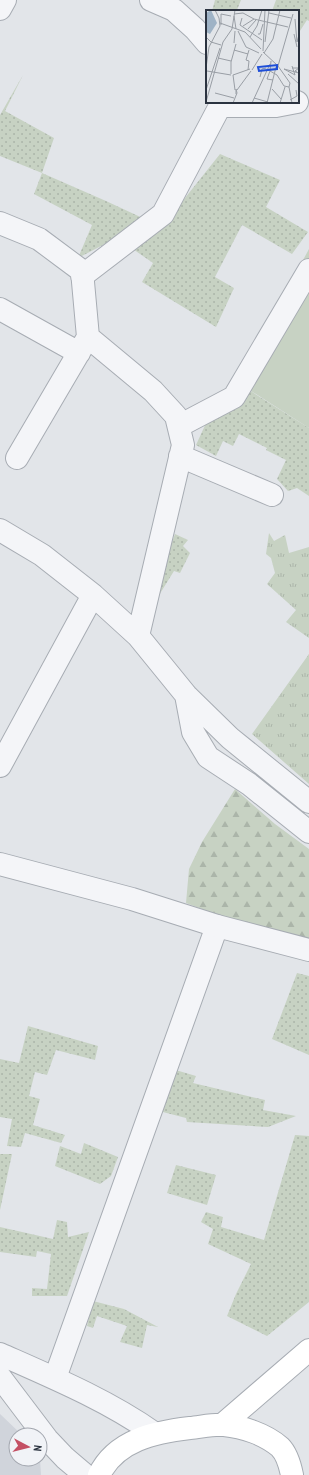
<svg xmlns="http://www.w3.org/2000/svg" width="309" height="1475" font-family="'PT Sans Narrow',sans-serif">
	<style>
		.built { fill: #d0d4db }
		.grass { fill: url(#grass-tufts) }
		.forest { fill: url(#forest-firs) }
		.park { fill: url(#park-dots) }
		.pitch { fill: #c7d2c3 }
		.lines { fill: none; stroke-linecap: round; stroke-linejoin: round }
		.minor-casing { stroke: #a7acb3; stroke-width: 24 }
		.tertiary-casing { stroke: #a7acb3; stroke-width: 24 }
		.secondary-casing { stroke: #a7acb3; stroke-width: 24 }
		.minor { stroke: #f4f5f8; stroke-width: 22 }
		.tertiary { stroke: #f4f5f8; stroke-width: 22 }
		.secondary { stroke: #fff; stroke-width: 22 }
		.inset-road { fill: none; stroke: #999ea5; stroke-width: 1 }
		.view { fill: #1d4ed8; fill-opacity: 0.15; stroke: #1d4ed8; stroke-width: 2 }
		.inset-edge { fill: none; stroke: #2b3340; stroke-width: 2 }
	</style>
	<defs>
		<pattern id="grass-tufts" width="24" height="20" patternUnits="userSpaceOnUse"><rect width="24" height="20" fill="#c7d2c3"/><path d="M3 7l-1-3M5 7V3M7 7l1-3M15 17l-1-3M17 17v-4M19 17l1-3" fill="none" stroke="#abb5a9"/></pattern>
		<pattern id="forest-firs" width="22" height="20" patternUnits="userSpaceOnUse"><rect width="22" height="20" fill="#c7d2c3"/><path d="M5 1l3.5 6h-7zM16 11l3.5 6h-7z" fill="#abb5a9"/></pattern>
		<pattern id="park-dots" width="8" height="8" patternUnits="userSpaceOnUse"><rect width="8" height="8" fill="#c7d2c3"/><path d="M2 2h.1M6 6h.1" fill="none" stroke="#abb5a9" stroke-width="1.8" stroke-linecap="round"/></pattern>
	</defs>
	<rect width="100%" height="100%" fill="#e2e5e9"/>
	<path class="built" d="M0,1414L22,1435H16V1459H40L41,1475H0Z"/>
	<path class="grass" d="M269,533L274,541L285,535L289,553L309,547V638L286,622L296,610L267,584L275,573L271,558L266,554Z
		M309,654V784L252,734Z"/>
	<path class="forest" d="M235,789L275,824L309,849V939C267,930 226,919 186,903L189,869L202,842Z"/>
	<path class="park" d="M215,0H241L237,10L241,11H212Z
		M276,0H309V21L307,20L298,34V11H272Z
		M23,75L5,111L54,138L42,173L106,201L149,221L78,258L92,225L34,194L42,173L0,156V115Z
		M220,154L280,180L266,207L308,232L292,254L242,225L215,277L234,288L216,327L142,282L153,263L130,247L181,203Z
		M249,390L309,428V496L297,488L288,491L277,479L286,460L266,450L267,448L239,434L233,446L223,441L216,456L196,445L207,421Z
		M175,534L188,540L183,546L190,553L180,573L174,571L156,600L167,556Z
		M297,973L309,976V1055L272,1039Z
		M28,1026L98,1046L95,1060L56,1050L47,1075L35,1072L29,1096L40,1099L33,1125L65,1135L61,1143L25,1133L21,1147L7,1146L12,1119L0,1117V1059L19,1063Z
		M168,1069L179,1071L196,1076L193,1083L265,1100L263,1110L296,1116L268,1127L187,1122L186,1118L159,1111Z
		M295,1135L309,1136V1302L267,1336L227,1316L236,1294L251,1264L208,1244L213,1229L201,1222L206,1212L223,1217L221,1227L264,1240Z
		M84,1143L118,1157L111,1176L100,1184L55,1166L60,1146L81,1154Z
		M0,1154H12L0,1210Z
		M176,1165L216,1175L207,1205L167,1193Z
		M57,1220L67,1222L68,1237L89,1232L67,1296H32V1288L47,1289L51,1254L37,1251L36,1257L0,1252V1227L53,1239Z
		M93,1301L124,1309L158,1327L147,1325L142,1348L120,1342L127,1326L97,1316L93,1328L87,1326Z"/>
	<path class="pitch" d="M309,249V428L237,382Z"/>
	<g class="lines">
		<defs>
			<path id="minor" d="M151,0L174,10L195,29L207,43
				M0,9L5,0
				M0,223L39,239L82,271L88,337L153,391L176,416L183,445L138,636
				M82,276L163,214L220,106H276L297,102
				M0,309L79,353
				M179,426L234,397L309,270
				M180,456L272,495
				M17,458L88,337
				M0,530L42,555L93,595L138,636L186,695L230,738L309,802
				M186,695L193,732L208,757L249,784L309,832
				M0,766L93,595
				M55,1378L217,926"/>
			<path id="tertiary" d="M0,864L132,899L217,926L309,950
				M0,1354C52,1377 107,1400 154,1433
				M0,1377L47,1439L65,1458L85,1475"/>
			<path id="secondary" d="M222,1425L309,1350
				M99,1475C116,1440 155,1432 190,1428C201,1427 213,1424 224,1425C243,1427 265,1434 280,1447C287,1454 290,1465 292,1475"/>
		</defs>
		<use href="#minor" class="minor-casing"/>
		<use href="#tertiary" class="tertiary-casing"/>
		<use href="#secondary" class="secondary-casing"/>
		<use href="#minor" class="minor"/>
		<use href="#tertiary" class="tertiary"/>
		<use href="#secondary" class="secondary"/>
	</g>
	<g transform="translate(206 10)">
		<rect width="93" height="93" fill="#e2e5e9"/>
		<path d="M5,0L11,13L4,24L0,22V3Z" fill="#9fb3c6"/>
		<path class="inset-road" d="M63,3L85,8M28,4L37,3L48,9M28,6L30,19M36,8L34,15L56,30M48,9L82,17M89,9L91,32L93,25M14,13L39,22L55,39M15,15V4L25,6M37,16L48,9M42,19L50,10M32,21L40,37L53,43M52,24H54L57,14M88,24L91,37M44,27L51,16L56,0M1,28L5,32L15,35M59,32L63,0M28,33L29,21M28,40L42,44M57,41L59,0M57,42L71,55M58,43L67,29L74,0M12,48L25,51M65,51L64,61L71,65L78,76L83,77L86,93M72,56L84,73L83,77M72,56L87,4M0,58L3,37L14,16L13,8L9,0M86,58H93L89,61L91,62M78,59L89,65L86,56M78,59L93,63M42,60L43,51L40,50L43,40M46,60L56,44M1,61L25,65M64,61L61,69L67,70M25,64V52L30,34M82,64L93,74M27,65L29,80M27,65L44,59M54,67L56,59L60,58M66,79L75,89M0,80L14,38M31,80L45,61M9,83L28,88M48,88L62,92M84,90L91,86L90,80M0,92L17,32L26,19L29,0M27,93L31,83L30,79V84M46,93L64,54M61,93L70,57M74,93L79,77"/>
		<path class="view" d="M71,55V59L53,61L52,57Z"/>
		<rect width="93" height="93" class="inset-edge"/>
	</g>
	<g transform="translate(28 1447) rotate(97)"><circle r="19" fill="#f1f3f7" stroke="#a2a6ae"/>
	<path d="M0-3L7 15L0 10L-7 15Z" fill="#c45064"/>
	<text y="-6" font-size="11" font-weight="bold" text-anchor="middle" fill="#2b3340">N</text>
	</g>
</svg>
